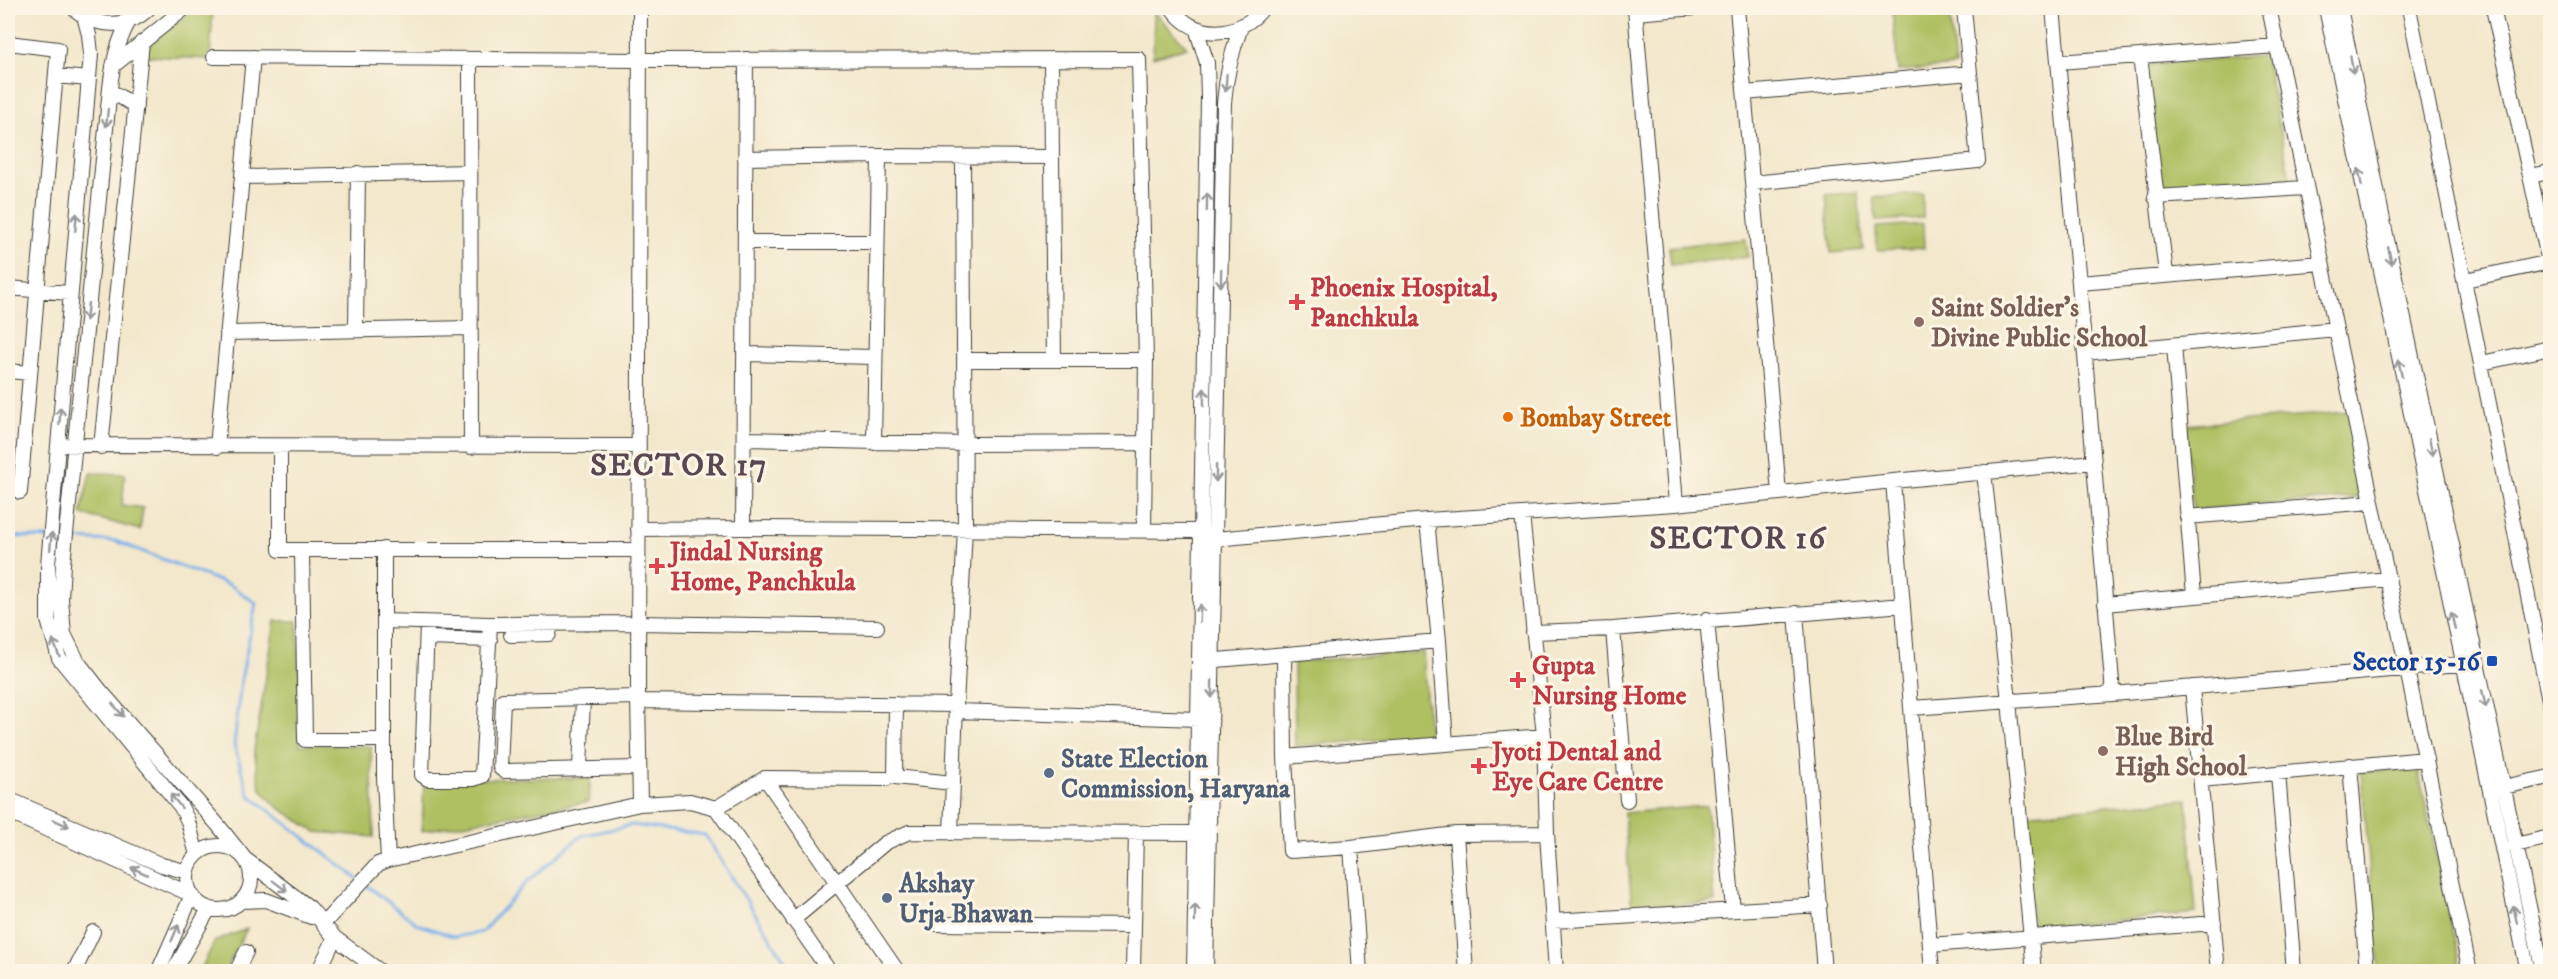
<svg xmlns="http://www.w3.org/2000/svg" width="2558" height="979" font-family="'IM FELL DW Pica',serif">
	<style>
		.green { fill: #afc063; stroke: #666e40; stroke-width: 1.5 }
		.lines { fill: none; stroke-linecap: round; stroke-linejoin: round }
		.stream { stroke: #7db0ea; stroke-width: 3 }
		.minor-casing { stroke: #3c3b36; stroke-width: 16 }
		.minor { stroke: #fff; stroke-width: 14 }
		.oneway { stroke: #999 }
		.health-dot { fill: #e0444e; stroke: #fcf5e5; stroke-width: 2 }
		.education-dot { fill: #8d6e63; stroke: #fcf5e5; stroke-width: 2 }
		.food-dot { fill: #e8710a; stroke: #fcf5e5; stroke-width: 2 }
		.transit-dot { fill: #1a4fb4; stroke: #fcf5e5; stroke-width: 2 }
		.service-dot { fill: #5c6f8a; stroke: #fcf5e5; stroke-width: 2 }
		.labels { text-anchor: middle; stroke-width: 6; stroke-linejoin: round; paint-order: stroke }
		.health-label { font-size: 26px; font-weight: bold; fill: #be3a42; stroke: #fcf5e5; text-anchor: start }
		.education-label { font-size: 26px; font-weight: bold; fill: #785e54; stroke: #fcf5e5; text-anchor: start }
		.food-label { font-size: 26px; font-weight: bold; fill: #c56008; stroke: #fcf5e5; text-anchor: start }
		.transit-label { font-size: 26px; font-weight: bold; fill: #164399; stroke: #fcf5e5; text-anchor: end }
		.service-label { font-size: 26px; font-weight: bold; fill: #4e5e75; stroke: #fcf5e5; text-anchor: start }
		.district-label { font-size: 32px; font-weight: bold; letter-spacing: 1.5px; fill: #5b4752; stroke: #fcf5e5 }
	</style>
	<rect width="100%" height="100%" fill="#fcf5e5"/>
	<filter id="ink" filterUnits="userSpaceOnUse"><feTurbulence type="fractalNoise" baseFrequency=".0167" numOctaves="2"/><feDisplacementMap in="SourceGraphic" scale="12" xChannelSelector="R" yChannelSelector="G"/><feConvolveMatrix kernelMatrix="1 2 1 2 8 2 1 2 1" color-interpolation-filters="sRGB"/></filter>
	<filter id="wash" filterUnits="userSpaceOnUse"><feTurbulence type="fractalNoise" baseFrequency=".008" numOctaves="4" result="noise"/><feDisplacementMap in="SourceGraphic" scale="24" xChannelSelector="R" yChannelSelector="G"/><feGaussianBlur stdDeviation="1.35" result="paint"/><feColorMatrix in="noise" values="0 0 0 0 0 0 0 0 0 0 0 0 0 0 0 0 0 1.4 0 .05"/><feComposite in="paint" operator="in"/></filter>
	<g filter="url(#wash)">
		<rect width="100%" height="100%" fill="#f3e8cc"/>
		<path class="green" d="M197,8H213L210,59L147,56L148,44Z
			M1892,8H1949L1955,66L1898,71Z
			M1154,11L1187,47L1153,57Z
			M2265,56L2290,178L2157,189L2145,65Z
			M1858,192L1863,250L1831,253L1826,195Z
			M1923,194V218L1876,221L1874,197Z
			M1923,224L1924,248L1877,250L1876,227Z
			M1746,239L1748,257L1671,265L1669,247Z
			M2348,412L2364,497L2193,510L2185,425Z
			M90,473L125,474L122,505L143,508L140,530L81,514Z
			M275,621H298L300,745L371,746L374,837L316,832L276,806L260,788L254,750Z
			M1423,652L1429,736L1295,746L1294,662Z
			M2418,769L2461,971H2379L2361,772Z
			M590,778L589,802L422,831L424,779Z
			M2187,799L2196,913L2032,928L2022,814Z
			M1707,806L1715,902L1632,909L1624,813Z
			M247,929L225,971H200L215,941Z"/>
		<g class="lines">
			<path class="stream" d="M8,536L48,538
				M69,539L115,541L230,585L256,603L241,680L234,745L249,795L358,879
				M366,885L417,924L455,937L482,932L527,882L581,836L632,825L705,835L792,972"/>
		</g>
	</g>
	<g filter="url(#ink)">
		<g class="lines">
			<defs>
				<path id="minor" d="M73,8C96,28 127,30 149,8
					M1172,8C1194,41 1240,38 1263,8
					M1635,8L1676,504
					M1737,8L1779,493
					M2053,8L2079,283L2113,694
					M2269,8L2470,972
					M2326,8L2528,972
					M2340,8L2385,230L2543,972
					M2409,8L2550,705
					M2493,8L2549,262
					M1635,13L1695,8
					M84,16L89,35L91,54L48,565V620L59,658L181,807L188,821L197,855
					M129,21C117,43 113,63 110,88L63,564L61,599L64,634L78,662L100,690L218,825L245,859L310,908L335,938L381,972
					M8,43L58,49L20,492
					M2140,56L2166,274
					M214,57L640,60L1139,59L1146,360L1144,530
					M470,59L471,447
					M1051,59L1054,360
					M2058,62L2277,46
					M113,66L185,8
					M56,76L89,79
					M110,91L136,106
					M1745,93L1970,73
					M745,158L879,156L1051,157
					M2530,176L2550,172
					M242,177L470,172
					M1752,183L1978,161L1964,8
					M2155,197L2306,188
					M745,242H877
					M2465,280L2550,262
					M2079,283L2322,263
					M8,288L69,293
					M356,329L358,173
					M227,333L470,328
					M2174,345L2194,596
					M2085,353L2336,329
					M744,354L875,357
					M965,360H1146
					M2482,363L2550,348
					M8,371L30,373
					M744,439L966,444L1144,443
					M874,443L879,156
					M65,445L639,446
					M101,447L142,42
					M217,447L253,57
					M280,447V550H638
					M1984,472L2009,701L2034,972
					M1893,481L1932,972
					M1522,514L1544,736L1547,833L1556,972
					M2187,517L2372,502
					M1427,520L1439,641L1446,744
					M743,528L746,59
					M638,529L743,528L1201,531L1215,539L1427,520L1676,504L1893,481L2094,462
					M384,549V778L388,860
					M302,551L305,740H384
					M2105,604L2389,579
					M1796,613L1824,972
					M1707,619L1733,910
					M384,621L490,624L638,623L877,627
					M427,623L422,775L428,779H474L482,776L490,624
					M1613,629L1627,800
					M1533,632L1613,629L1903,605
					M511,635L549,634L551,624
					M427,638L490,640
					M1284,655L1285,757L1290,851L1351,847L1456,834L1547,833
					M1205,661L1439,641
					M2192,687L2218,972
					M638,697L503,700L500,768L504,771L639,768
					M638,701L956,705L951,833
					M896,704L895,777L953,783
					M956,705L965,529L963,158
					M1911,708L2113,694L2471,663
					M956,711L1198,719
					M1285,757L1544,736
					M2350,765L2367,972
					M580,768L583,699
					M2278,773L2294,972
					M765,778L886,779
					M2201,780L2426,759
					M2494,789L2550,777
					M8,799L162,865L188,872
					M640,804L638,697L640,8
					M716,808L765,778L898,972
					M8,812L192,895L158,972
					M1456,834L1466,972
					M2515,845L2550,837
					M187 878a32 32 0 1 1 64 0a32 32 0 1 1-64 0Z
					M1351,847L1360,972
					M241,901L266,900L311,917
					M793,920L885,843L909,832L1204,833
					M1553,921L1820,905
					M324,923L378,864L388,860L640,804L690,801L716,808L830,972
					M936,924L1134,926
					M1930,945L2214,923
					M74,972L93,932
					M173,972L209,909
					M236,972L246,952
					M318,972L335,938
					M1133,972L1136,832
					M1194,972L1208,97L1207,63L1196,28
					M1206,972L1224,103C1226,76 1231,53 1241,27"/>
			</defs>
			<use href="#minor" class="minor-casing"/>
			<use href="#minor" class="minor"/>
		</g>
		<defs><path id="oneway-shaft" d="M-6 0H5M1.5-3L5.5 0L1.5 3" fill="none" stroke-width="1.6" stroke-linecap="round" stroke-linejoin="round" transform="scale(1.5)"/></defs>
		<g class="oneway">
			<use href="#oneway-shaft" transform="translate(2352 65) rotate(79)"/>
			<use href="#oneway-shaft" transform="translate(1226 83) rotate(94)"/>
			<use href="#oneway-shaft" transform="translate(107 118) rotate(96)"/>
			<use href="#oneway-shaft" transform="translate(2360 177) rotate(-101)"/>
			<use href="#oneway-shaft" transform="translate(1207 202) rotate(-89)"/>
			<use href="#oneway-shaft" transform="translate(76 222) rotate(-85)"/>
			<use href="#oneway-shaft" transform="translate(2390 256) rotate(78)"/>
			<use href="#oneway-shaft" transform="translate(1221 278) rotate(91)"/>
			<use href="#oneway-shaft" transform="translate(87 312) rotate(96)"/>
			<use href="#oneway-shaft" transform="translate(2400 368) rotate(-102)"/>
			<use href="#oneway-shaft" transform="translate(1204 397) rotate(-89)"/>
			<use href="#oneway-shaft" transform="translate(60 416) rotate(-86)"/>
			<use href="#oneway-shaft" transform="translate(2431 447) rotate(78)"/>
			<use href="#oneway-shaft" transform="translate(1216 473) rotate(91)"/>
			<use href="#oneway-shaft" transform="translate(51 541) rotate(-84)"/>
			<use href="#oneway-shaft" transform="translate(1200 613) rotate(-89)"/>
			<use href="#oneway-shaft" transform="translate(2453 621) rotate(-102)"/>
			<use href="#oneway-shaft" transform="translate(56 648) rotate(-112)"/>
			<use href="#oneway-shaft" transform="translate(1212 689) rotate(91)"/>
			<use href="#oneway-shaft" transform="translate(2484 699) rotate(78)"/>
			<use href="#oneway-shaft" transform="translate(118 710) rotate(49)"/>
			<use href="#oneway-shaft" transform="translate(176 801) rotate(-129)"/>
			<use href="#oneway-shaft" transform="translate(61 823) rotate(24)"/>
			<use href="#oneway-shaft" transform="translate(139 871) rotate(-156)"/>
			<use href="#oneway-shaft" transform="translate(280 886) rotate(37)"/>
			<use href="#oneway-shaft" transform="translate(1195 913) rotate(-89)"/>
			<use href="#oneway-shaft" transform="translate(2515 914) rotate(-102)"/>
			<use href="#oneway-shaft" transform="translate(175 933) rotate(-67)"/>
		</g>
	</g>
	<g class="health-dot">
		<path d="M1294 293h6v6h6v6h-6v6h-6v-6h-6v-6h6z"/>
		<path d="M654 557h6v6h6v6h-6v6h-6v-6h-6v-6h6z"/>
		<path d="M1515 671h6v6h6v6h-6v6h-6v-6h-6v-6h6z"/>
		<path d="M1476 757h6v6h6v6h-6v6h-6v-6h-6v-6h6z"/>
	</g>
	<g class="education-dot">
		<circle cx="1919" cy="322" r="6"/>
		<circle cx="2103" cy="751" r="6"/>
	</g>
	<circle class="food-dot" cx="1508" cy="417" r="6"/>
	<rect class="transit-dot" x="2486" y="655" width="12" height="12" rx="3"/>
	<g class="service-dot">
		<circle cx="1049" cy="773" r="6"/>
		<circle cx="887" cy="898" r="6"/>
	</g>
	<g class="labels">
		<g class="health-label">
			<text x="1310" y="296">Phoenix Hospital,<tspan x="1310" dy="30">Panchkula</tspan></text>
			<text x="670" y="560">Jindal Nursing<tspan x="670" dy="30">Home, Panchkula</tspan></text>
			<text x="1532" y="674">Gupta<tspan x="1532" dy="30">Nursing Home</tspan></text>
			<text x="1492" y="760">Jyoti Dental and<tspan x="1492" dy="30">Eye Care Centre</tspan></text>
		</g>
		<g class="education-label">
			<text x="1931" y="316">Saint Soldier’s<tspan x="1931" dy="30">Divine Public School</tspan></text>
			<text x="2115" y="745">Blue Bird<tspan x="2115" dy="30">High School</tspan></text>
		</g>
		<g class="food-label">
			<text x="1520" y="426">Bombay Street</text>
		</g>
		<g class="transit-label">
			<text x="2480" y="670">Sector 15-16</text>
		</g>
		<g class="service-label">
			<text x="1061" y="767">State Election<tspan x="1061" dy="30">Commission, Haryana</tspan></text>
			<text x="899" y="892">Akshay<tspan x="899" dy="30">Urja Bhawan</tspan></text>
		</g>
		<g class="district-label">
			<text x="679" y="475">SECTOR 17</text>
			<text x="1738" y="548">SECTOR 16</text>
		</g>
	</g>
	<rect width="2558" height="979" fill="none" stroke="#fcf5e5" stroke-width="30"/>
</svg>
